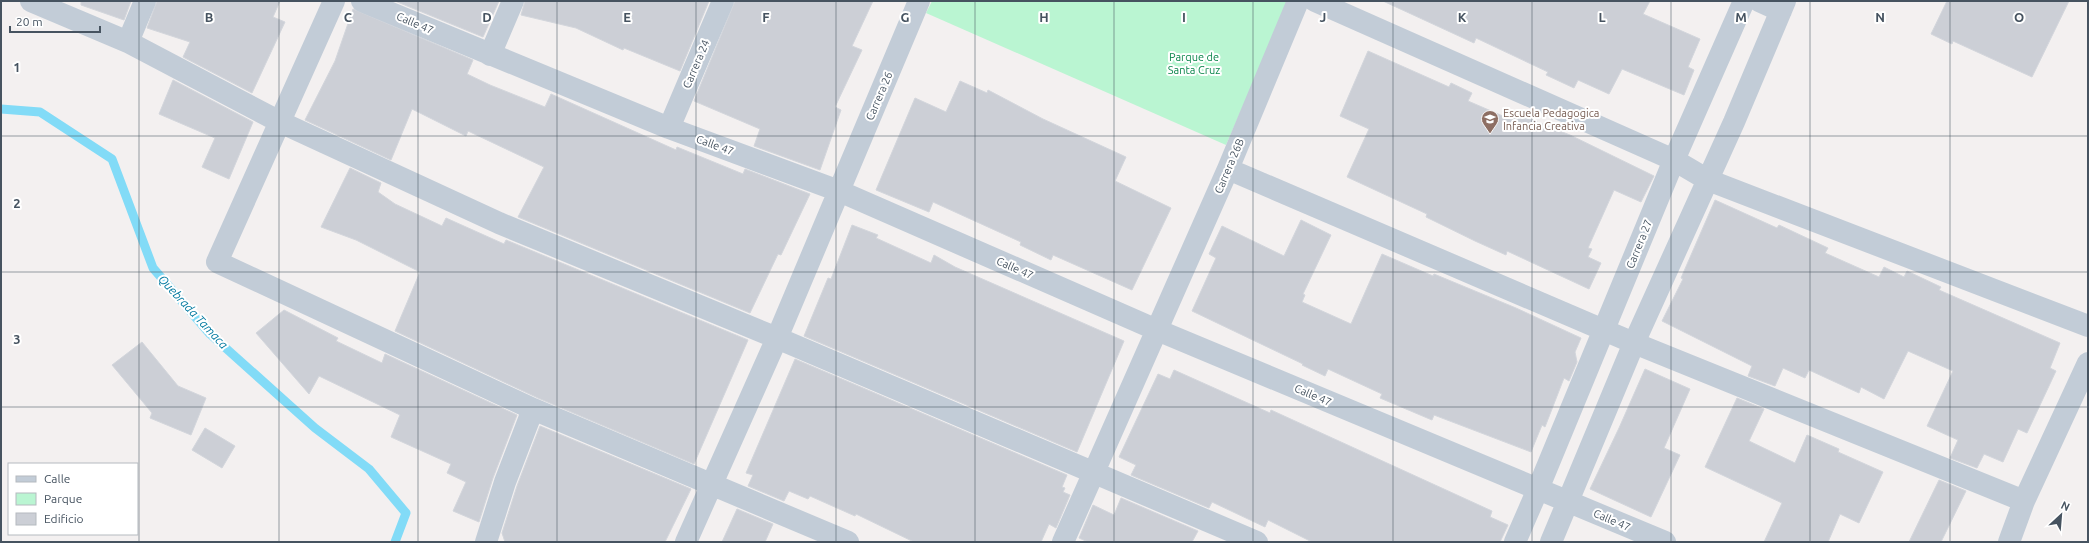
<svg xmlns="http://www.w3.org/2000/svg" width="2089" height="543" font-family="Ubuntu,sans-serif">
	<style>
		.green { fill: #baf5d2 }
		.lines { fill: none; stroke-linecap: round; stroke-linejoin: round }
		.stream { stroke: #82dbf7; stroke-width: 9 }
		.building { fill: #cccfd6; stroke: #d3d6dc }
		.minor { stroke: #c2ccd7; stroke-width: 22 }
		.grid { fill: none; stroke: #465360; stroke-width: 1; stroke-opacity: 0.55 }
		.labels { text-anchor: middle; stroke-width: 4; stroke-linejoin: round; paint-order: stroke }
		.street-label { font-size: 11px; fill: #465360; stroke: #fff }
		.park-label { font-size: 11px; fill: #0c864c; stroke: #fff }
		.education-label { font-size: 11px; fill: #785e54; stroke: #fff; text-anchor: start }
		.water-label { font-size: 12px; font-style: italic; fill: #037aa0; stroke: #fff }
		.grid-label { font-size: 13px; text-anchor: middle; font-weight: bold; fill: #465360; stroke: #fff; stroke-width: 4; stroke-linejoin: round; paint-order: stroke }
	</style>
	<rect width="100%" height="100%" fill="#f3f0f0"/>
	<path class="green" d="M932,1H1289L1226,145L926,13Z"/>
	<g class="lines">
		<path class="stream" d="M1,109L40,112L112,159L153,268L210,334L315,428L369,469L406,513L395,542"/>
	</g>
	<path class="building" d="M81,1H131L124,20L81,5Z
		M157,1H280L273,17L285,22L252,93L183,57L190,42L147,28Z
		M395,1H499L483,37Z
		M525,1H709L680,71L624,48L623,50L576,28L521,15Z
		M735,1H873L852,46L862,50L835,107L841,110L820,170L754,146L760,129L694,101Z
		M1383,1H1650L1643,14L1700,39L1688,67L1694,70L1684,95L1622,69L1609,94L1578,80L1574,88L1546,75L1548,72L1476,38L1474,43Z
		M1947,1H2069L2032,77L1953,41L1952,44L1931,34Z
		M353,9L473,60L467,74L490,85L545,107L551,94L676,150L677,147L743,174L745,169L810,194L781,255L778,254L750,313L518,217L544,167L468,131L466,136L412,109L391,160L305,120L335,61Z
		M1368,51L1449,87L1451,83L1472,93L1468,101L1512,120L1515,114L1532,120L1570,135L1654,176L1641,202L1614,190L1588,248L1592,249L1588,257L1601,263L1589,289L1507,251L1506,255L1475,241L1426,217L1427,214L1347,177L1369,129L1340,116Z
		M173,80L253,122L229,179L202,167L215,138L159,114Z
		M960,81L987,93L988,90L1043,119L1126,157L1115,181L1171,208L1132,290L1053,255L1051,260L1020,245L1021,242L933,202L929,212L876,190L915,98L946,112Z
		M350,168L381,183L378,192L395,204L442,226L446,218L504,244L506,240L748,340L694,464L538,398L395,331L420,272L356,240L321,227Z
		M1715,200L1777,228L1779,225L1828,248L1825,253L1879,277L1884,267L1904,277L1907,271L1941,287L1939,290L2060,343L2050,368L2056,371L2027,433L2018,429L2003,462L1984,454L1977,468L1950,458L1958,440L1927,426L1953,371L1908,351L1884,399L1861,387L1859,393L1809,370L1805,378L1783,368L1775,386L1748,376L1752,366L1662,321L1683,279L1681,278Z
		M1301,220L1331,235L1303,294L1305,295L1302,302L1351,324L1382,254L1433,276L1434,274L1516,308L1581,338L1575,352L1577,362L1569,381L1564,378L1545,427L1542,425L1531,452L1434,415L1432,420L1380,398L1382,394L1328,369L1325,376L1302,365L1303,364L1192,311L1216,258L1209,254L1222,226L1284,256Z
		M852,225L878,235L876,238L931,263L934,255L955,267L1124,341L1077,452L804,336L828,278L831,279Z
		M284,310L338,338L336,341L382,363L385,354L517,415L493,478L479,522L453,511L466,482L447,473L451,464L391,437L400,415L319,376L309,394L256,333Z
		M142,342L178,386L206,398L191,435L150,418L152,413L112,365Z
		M795,359L1067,475L1062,487L1065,488L1063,492L1070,495L1056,528L1049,524L1041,542H914L856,514L855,516L810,496L808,499L789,491L784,501L748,486L753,475L746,473Z
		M1645,369L1690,389L1664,448L1680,455L1651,517L1590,489L1619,428Z
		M1174,370L1270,413L1271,410L1492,511L1490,517L1508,525L1500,542H1312L1268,520L1265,527L1212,502L1209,508L1131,475L1136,465L1119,457L1158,374L1170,379Z
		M1737,398L1764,409L1749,441L1795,463L1807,435L1839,449L1838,452L1883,472L1859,523L1840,514L1828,542H1764L1782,503L1705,467Z
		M540,426L691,489L665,542H505L502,533L517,486Z
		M205,428L235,446L222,468L192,450Z
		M1939,480L1966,491L1941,542H1909Z
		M1121,498L1198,531L1192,542H1088L1079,538L1093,505L1114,515Z
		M737,509L773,524L765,542H722Z"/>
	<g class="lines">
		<path class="minor" d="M31,1L128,42L280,122L499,223L777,338L1257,542
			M334,1L217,262L533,409L848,542
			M362,1L669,128L839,191L1157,330L1665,542
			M1315,1L1674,160L1708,180L2088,326
			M1759,1L1781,11
			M128,42L145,1
			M490,55L513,1
			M669,128L723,1
			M1228,169L1634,343L2024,501
			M486,542L505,482L533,409
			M686,542L777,338L919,1
			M1063,542L1228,169L1298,1
			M1515,542L1538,489L1674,160L1744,1
			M1551,542L1634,343L1734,122L1785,1
			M2009,542L2024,501L2088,363"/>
	</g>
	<path class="grid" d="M139,1V542M279,1V542M418,1V542M557,1V542M696,1V542M836,1V542M975,1V542M1114,1V542M1253,1V542M1393,1V542M1532,1V542M1671,1V542M1810,1V542M1950,1V542M1,136H2088M1,272H2088M1,407H2088"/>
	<defs>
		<symbol id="school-pin" viewBox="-11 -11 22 30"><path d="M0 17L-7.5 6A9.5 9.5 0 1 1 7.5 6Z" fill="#8d6e63" stroke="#fff"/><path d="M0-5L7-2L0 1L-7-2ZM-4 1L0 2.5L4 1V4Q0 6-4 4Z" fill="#fff"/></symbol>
	</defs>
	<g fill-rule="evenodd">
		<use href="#school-pin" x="1480" y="109" width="20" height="27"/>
	</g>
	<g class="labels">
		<g class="street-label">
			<text transform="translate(415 23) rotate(23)" y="4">Calle 47</text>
			<text transform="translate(696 64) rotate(-67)" y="4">Carrera 24</text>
			<text transform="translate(879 96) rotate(-67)" y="4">Carrera 26</text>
			<text transform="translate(715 145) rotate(20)" y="4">Calle 47</text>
			<text transform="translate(1229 166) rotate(-67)" y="4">Carrera 26B</text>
			<text transform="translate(1639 244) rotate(-68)" y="4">Carrera 27</text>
			<text transform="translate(1015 268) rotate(24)" y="4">Calle 47</text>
			<text transform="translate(1313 395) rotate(23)" y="4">Calle 47</text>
			<text transform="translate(1612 520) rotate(23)" y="4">Calle 47</text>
		</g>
		<g class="park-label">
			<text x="1194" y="61">Parque de<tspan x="1194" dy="13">Santa Cruz</tspan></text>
		</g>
		<g class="education-label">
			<text x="1503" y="117">Escuela Pedagogica<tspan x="1503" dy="13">Infancia Creativa</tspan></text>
		</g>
		<g class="water-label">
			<text transform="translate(193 312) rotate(47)" y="4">Quebrada Tamaca</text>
		</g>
	</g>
	<g class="grid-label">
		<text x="209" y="22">B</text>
		<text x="348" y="22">C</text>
		<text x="487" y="22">D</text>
		<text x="627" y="22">E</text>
		<text x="766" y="22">F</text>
		<text x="905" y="22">G</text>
		<text x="1044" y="22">H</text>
		<text x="1184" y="22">I</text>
		<text x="1323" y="22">J</text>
		<text x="1462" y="22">K</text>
		<text x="1602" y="22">L</text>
		<text x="1741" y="22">M</text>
		<text x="1880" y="22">N</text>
		<text x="2019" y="22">O</text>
		<text x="17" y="72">1</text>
		<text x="17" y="208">2</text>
		<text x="17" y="344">3</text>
	</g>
	<rect width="2089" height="543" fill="none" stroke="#465360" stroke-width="4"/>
	<rect x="8" y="463" width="130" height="72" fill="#ffffff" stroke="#b5babf"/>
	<rect x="16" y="476" width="20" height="6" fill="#c2ccd7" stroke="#b5babf"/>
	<text x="44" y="483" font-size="12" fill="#465360">Calle</text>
	<rect x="16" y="493" width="20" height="12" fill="#baf5d2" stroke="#b5babf"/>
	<text x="44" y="503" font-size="12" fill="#465360">Parque</text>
	<rect x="16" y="513" width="20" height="12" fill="#cccfd6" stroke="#b5babf"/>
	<text x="44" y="523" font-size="12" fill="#465360">Edificio</text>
	<g transform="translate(2061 515) rotate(26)" stroke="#ffffff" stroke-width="3" paint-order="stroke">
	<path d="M0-3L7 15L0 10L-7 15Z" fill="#465360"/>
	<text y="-6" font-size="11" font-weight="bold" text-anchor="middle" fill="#465360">N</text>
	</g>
	<path d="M10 26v6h90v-6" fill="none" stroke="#465360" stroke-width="2"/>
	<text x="16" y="26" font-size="12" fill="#465360" stroke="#ffffff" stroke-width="3" paint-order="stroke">20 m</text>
</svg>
